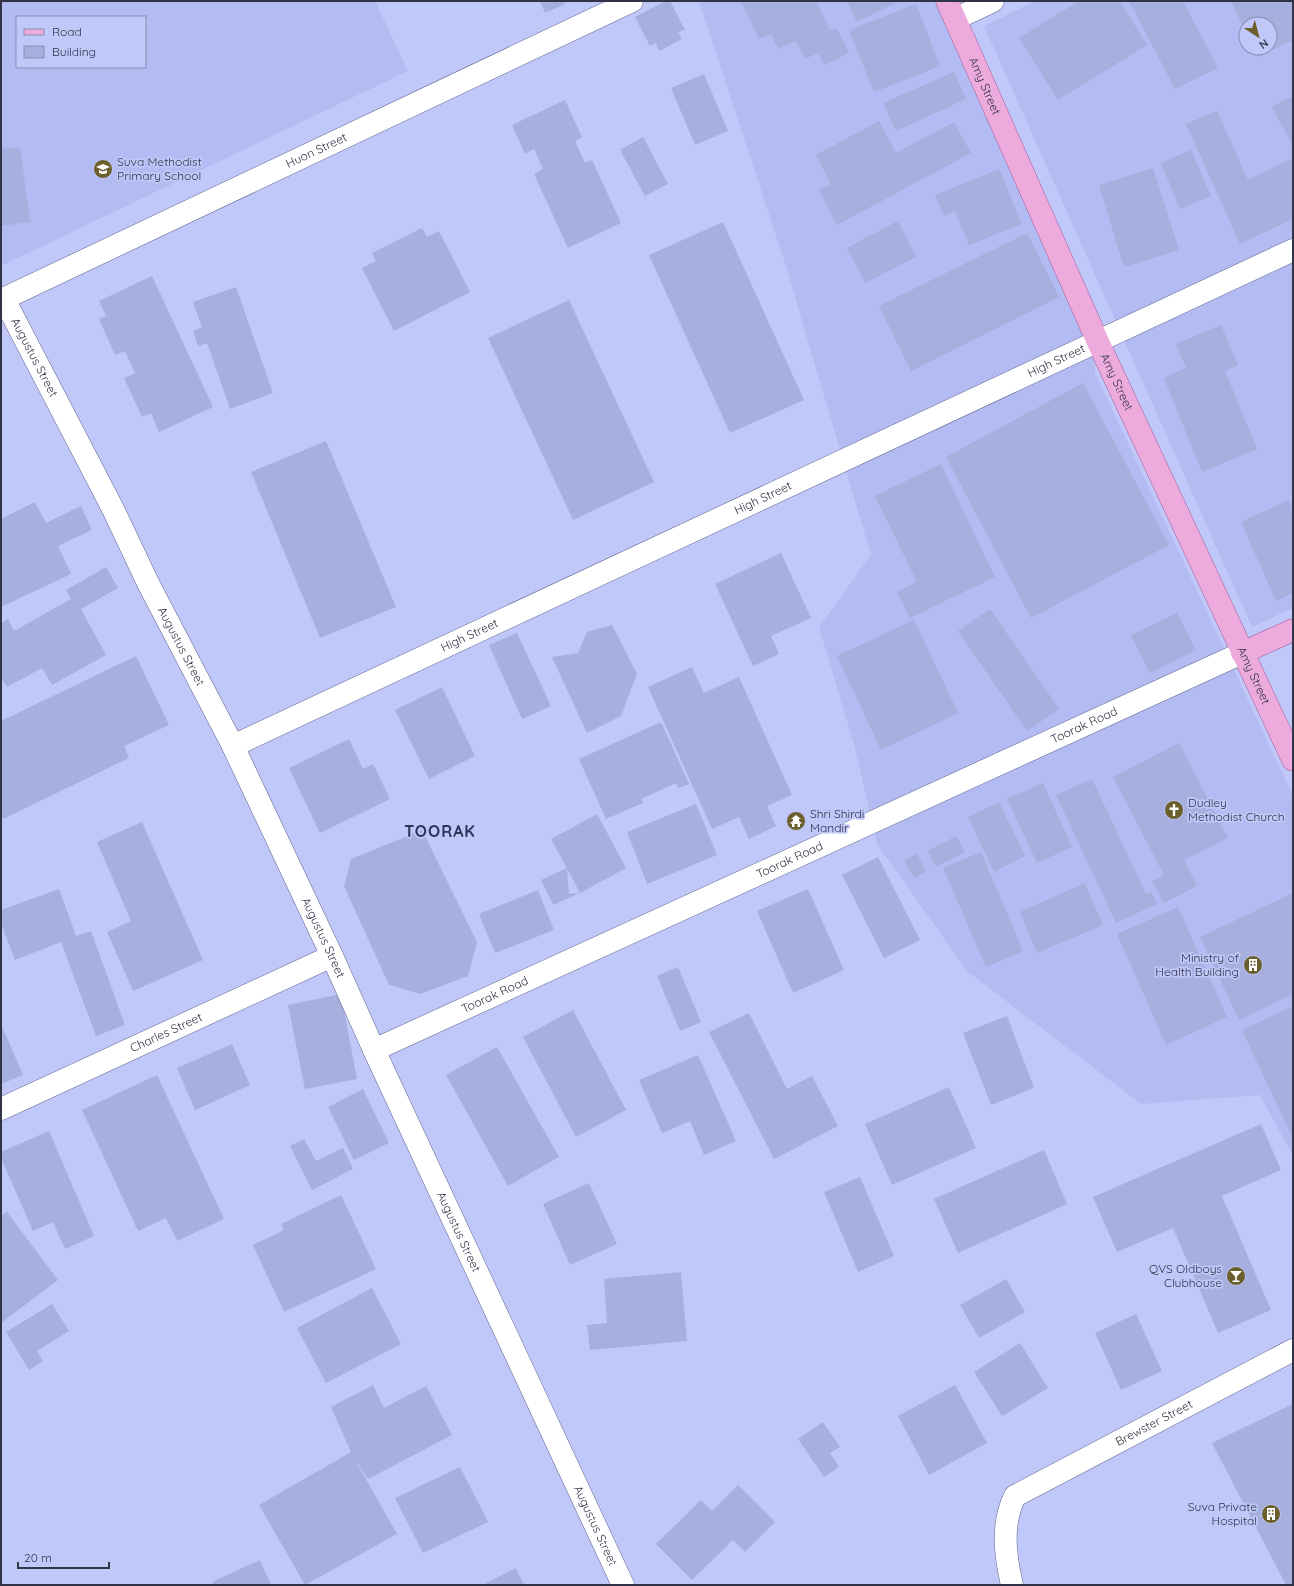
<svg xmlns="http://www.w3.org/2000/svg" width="1294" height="1586" font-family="Quicksand,sans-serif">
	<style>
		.built { fill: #b2bbf2; fill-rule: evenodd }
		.building { fill: #a7afde }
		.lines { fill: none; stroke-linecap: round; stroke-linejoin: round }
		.minor-casing { stroke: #5e648f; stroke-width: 23 }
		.major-casing { stroke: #a35d9a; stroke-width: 23 }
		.minor { stroke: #fff; stroke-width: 22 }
		.major { stroke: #edabdd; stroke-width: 22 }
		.labels { text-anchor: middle; stroke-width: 3.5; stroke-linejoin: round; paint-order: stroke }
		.street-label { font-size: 12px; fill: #313447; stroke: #c0c8f9 }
		.poi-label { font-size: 12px; fill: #313447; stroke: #c0c8f9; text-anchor: start }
		.district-label { font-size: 16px; font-weight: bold; letter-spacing: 1px; fill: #2e335a; stroke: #c0c8f9 }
	</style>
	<rect width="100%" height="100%" fill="#c0c8f9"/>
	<path class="built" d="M1,1H375L408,71L1,266ZM17,17H145V67H17Z
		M699,1H938L1094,357L1095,373L1293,796V1156L1260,1095L1141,1104L967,971L877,844L855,748L819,627L871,555L785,263Z
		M1036,1H1293V608L1252,627L984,26ZM1246,24H1270V48H1246Z"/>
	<path class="building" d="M540,1H564L565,4L545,13Z
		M666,1H670L685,30L678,32L682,39L659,51L656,43L650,46L635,17Z
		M741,1H816L830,30L837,28L849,53L824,65L818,53L805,59L796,41L778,49L771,34L759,39Z
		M847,1H894L895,3L857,22Z
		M1079,1H1120L1147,45L1058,100L1019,38Z
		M1129,1H1183L1218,68L1175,89Z
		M1231,1H1293V40L1258,57L1254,48H1270V24H1246V32Z
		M916,4L940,66L874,92L849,30Z
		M954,72L966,99L896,131L883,103Z
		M704,74L728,131L695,145L671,88Z
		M1293,96V146L1272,107Z
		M565,100L582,137L575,141L585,163L592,160L621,223L568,248L534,174L543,169L534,149L525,154L512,125Z
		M1217,111L1248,180L1291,159L1293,163V219L1240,244L1186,124Z
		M879,121L896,153L954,122L971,153L837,225L819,190L831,184L816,155Z
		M643,137L668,184L645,196L620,150Z
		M20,147L30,222L1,226V149Z
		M1191,150L1211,196L1180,209L1161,163Z
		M1153,168L1179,250L1124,267L1099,185Z
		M999,169L1022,224L969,245L955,211L944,216L935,195Z
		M898,221L916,257L865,283L847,248Z
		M723,222L804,400L730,433L649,255Z
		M422,228L427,237L439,231L470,292L394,331L362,268L376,261L372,253Z
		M1027,233L1059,297L911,371L879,306Z
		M152,276L213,407L159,432L151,413L142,417L124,378L135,373L125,351L115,355L99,319L106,316L99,301Z
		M236,287L273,393L230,409L207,343L198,346L193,331L202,327L193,302Z
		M569,300L654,482L573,520L488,338Z
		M1221,325L1238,365L1225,371L1257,449L1202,472L1164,378L1186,368L1176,344Z
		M1083,383L1169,545L1031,618L946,457Z
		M326,441L396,607L320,638L251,472Z
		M941,464L995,577L910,618L897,592L917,582L875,496Z
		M1288,500L1292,508L1293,507V593L1276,601L1241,522Z
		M35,502L46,523L81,506L92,530L58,546L71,574L1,607V519Z
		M781,553L811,618L771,636L779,654L753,666L715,584Z
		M106,567L118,588L81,609L106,655L52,685L42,668L7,687L1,677V623L8,619L14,631L71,599L66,590Z
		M990,609L1059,709L1027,731L958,631Z
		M1177,613L1196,650L1150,673L1131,635Z
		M914,620L958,713L881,750L837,656Z
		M612,625L637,674L621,716L587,733L552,657L578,653L587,632Z
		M517,633L551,706L522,719L489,645Z
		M136,656L169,725L124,746L129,758L3,819L1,815V721Z
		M692,667L704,693L739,677L792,795L767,806L776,826L749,839L739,817L712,829L648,687Z
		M442,687L475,756L429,779L395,710Z
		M661,722L689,784L678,788L676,783L641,799L643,803L606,819L579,759Z
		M349,739L363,769L373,764L390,799L320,833L289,768Z
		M1179,743L1228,838L1184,860L1197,886L1164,903L1152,881L1164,875L1113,777Z
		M1092,779L1146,894L1151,892L1157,904L1116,923L1056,795Z
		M1043,783L1072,847L1037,863L1007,799Z
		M999,802L1025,856L994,872L968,817Z
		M696,804L717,855L647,884L627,832Z
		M597,814L626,868L580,893L567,868L569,894L580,893L553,905L541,880L567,868L551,839Z
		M142,822L203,960L133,991L107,932L131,921L97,842Z
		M422,830L477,942L468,976L420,994L389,985L344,886L351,859Z
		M956,836L965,852L936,867L928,851Z
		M981,852L1023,951L986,967L943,868Z
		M917,854L926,872L914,878L904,860Z
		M878,857L920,940L884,958L842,875Z
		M1085,883L1103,925L1037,953L1020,912Z
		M59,889L76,936L91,931L125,1025L96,1036L61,942L15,960L1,923V910Z
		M808,889L844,970L793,993L757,911Z
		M538,890L554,930L495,953L479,914Z
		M1293,893V994L1239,1020L1200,937Z
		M1178,907L1227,1017L1166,1045L1117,934Z
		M678,967L701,1022L680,1031L657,976Z
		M341,994L357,1079L305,1089L288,1005Z
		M1293,1006V1139L1242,1030Z
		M573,1010L626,1110L576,1137L523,1037Z
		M749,1013L787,1089L812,1076L838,1126L774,1159L709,1032Z
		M1007,1016L1034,1088L991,1105L963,1033Z
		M1,1024L23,1075L1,1084Z
		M232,1044L250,1085L195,1110L177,1068Z
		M497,1047L559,1157L508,1186L446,1075Z
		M698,1055L736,1141L704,1155L690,1121L662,1133L639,1080Z
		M157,1075L224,1219L177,1241L166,1218L138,1231L82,1110Z
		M949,1087L976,1148L892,1185L865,1124Z
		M363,1089L389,1143L354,1160L328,1107Z
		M1261,1124L1281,1170L1222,1196L1271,1310L1218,1333L1173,1228L1117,1252L1093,1197Z
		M49,1131L94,1236L65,1249L53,1222L33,1231L1,1158V1152Z
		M304,1139L316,1161L343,1148L353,1169L312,1190L290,1146Z
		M1044,1150L1067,1204L958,1253L934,1199Z
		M860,1177L894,1256L858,1272L824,1192Z
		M589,1183L617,1244L570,1265L543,1204Z
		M341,1195L376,1269L284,1312L253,1245L284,1230L281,1224Z
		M7,1212L58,1280L1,1323V1216Z
		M681,1272L687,1341L590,1350L587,1325L607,1323L604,1279Z
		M1006,1279L1025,1312L979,1338L960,1305Z
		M372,1288L401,1344L326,1383L297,1328Z
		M52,1304L69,1331L37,1351L43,1361L29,1370L6,1332Z
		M1136,1314L1162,1371L1121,1390L1095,1333Z
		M1020,1343L1048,1388L1002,1416L974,1372Z
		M373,1385L384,1408L426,1386L452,1435L368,1479L354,1458L397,1534L305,1585L259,1505L351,1452L331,1407Z
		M955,1385L987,1443L929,1475L898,1416Z
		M1293,1404V1585H1286L1212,1443Z
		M823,1422L840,1447L830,1453L839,1467L824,1477L798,1439Z
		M460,1467L488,1522L423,1553L395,1498Z
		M738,1485L775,1522L745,1552L733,1540L692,1580L656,1544L701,1500L712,1511Z
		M260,1560L271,1585H214L212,1582Z
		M516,1568L524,1585H483Z"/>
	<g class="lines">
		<defs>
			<g id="minor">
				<path d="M955,19L993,1"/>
				<path id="s1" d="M4,299L113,509L148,583L233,746L332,956L374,1050L623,1585"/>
				<path id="s2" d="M1,300L632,1"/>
				<path id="s3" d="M233,746L1293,250"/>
				<path id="s4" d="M374,1050L1242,653"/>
				<path id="s5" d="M1,1109L332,956"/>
				<path id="s6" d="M1012,1585C1005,1555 1001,1524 1015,1496L1293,1350"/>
			</g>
			<g id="major">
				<path id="s7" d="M947,1L1098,342L1293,760"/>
				<path d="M1242,653L1293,630"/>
			</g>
		</defs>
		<use href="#minor" class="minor-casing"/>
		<use href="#major" class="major-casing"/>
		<use href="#minor" class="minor"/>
		<use href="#major" class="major"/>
	</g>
	<defs>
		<symbol id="school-disc" viewBox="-11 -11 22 22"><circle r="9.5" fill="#6b5f2c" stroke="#c0c8f9"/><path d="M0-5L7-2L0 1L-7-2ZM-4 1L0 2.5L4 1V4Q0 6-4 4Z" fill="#fff"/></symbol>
		<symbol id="church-disc" viewBox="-11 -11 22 22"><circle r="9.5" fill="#6b5f2c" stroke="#c0c8f9"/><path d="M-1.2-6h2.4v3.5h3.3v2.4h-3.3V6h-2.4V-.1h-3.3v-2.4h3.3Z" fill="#fff"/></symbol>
		<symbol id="temple-disc" viewBox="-11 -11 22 22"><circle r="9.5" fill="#6b5f2c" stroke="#c0c8f9"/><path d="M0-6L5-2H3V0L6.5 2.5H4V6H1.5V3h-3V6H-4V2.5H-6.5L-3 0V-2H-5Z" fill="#fff"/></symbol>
		<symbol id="building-disc" viewBox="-11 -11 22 22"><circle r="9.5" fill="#6b5f2c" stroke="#c0c8f9"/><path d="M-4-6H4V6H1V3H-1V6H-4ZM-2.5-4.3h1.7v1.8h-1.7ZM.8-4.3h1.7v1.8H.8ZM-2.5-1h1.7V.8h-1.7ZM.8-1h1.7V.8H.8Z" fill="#fff"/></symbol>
		<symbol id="bar-disc" viewBox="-11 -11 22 22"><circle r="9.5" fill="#6b5f2c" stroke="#c0c8f9"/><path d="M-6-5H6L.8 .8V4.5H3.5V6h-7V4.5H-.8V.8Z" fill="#fff"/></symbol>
	</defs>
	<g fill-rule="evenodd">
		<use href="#school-disc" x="92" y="158" width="22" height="22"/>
		<use href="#church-disc" x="1163" y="799" width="22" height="22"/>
		<use href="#temple-disc" x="785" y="810" width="22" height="22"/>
		<use href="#building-disc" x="1242" y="954" width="22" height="22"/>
		<use href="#bar-disc" x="1225" y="1265" width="22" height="22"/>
		<use href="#building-disc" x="1260" y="1503" width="22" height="22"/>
	</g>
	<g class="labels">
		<g class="street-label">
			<text dy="4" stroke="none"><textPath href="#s7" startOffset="93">Amy Street</textPath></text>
			<text dy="4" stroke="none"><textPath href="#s2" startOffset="349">Huon Street</textPath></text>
			<text dy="4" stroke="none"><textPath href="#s1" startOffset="66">Augustus Street</textPath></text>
			<text dy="4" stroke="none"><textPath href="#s3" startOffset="909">High Street</textPath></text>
			<text dy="4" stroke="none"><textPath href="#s7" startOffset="417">Amy Street</textPath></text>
			<text dy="4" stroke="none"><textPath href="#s3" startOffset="585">High Street</textPath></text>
			<text dy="4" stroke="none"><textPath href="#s3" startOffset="261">High Street</textPath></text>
			<text dy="4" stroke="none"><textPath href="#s1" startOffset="390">Augustus Street</textPath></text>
			<text dy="4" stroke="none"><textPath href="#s7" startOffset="741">Amy Street</textPath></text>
			<text dy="4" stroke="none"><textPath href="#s4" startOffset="781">Toorak Road</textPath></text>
			<text dy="4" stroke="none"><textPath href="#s4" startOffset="457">Toorak Road</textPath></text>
			<text dy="4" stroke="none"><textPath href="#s1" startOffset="714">Augustus Street</textPath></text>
			<text dy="4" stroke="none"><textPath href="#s4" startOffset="133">Toorak Road</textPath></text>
			<text dy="4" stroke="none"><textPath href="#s5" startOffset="182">Charles Street</textPath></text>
			<text dy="4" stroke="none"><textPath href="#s1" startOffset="1038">Augustus Street</textPath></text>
			<text dy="4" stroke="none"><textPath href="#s6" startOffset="248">Brewster Street</textPath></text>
			<text dy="4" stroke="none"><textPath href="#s1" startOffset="1362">Augustus Street</textPath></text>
		</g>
		<g class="poi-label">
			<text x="117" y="166">Suva Methodist<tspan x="117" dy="14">Primary School</tspan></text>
			<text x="1188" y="807">Dudley<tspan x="1188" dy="14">Methodist Church</tspan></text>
			<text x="810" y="818">Shri Shirdi<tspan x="810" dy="14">Mandir</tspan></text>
			<text x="1239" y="962" text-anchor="end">Ministry of<tspan x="1239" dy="14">Health Building</tspan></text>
			<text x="1222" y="1273" text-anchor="end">QVS Oldboys<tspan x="1222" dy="14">Clubhouse</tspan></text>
			<text x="1257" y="1511" text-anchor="end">Suva Private<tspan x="1257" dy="14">Hospital</tspan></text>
		</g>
		<g class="district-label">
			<text x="440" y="837">TOORAK</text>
		</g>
	</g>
	<rect width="1294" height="1586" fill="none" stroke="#313447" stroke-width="4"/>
	<rect x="16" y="16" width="130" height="52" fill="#c0c8f9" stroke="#878db2"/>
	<rect x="24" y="29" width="20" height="6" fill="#edabdd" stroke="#878db2"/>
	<text x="52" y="36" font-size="12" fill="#313447">Road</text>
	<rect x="24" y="46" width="20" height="12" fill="#a7afde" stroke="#878db2"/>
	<text x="52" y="56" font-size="12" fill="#313447">Building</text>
	<g transform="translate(1258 36) rotate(144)"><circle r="19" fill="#c0c8f9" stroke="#878db2"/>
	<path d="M0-3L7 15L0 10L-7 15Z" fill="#6b5f2c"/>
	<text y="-6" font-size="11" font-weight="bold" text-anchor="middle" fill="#313447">N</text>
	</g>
	<path d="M18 1562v6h91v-6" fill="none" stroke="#313447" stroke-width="2"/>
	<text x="24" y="1562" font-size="12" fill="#313447" stroke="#c0c8f9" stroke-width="3" paint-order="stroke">20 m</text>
</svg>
